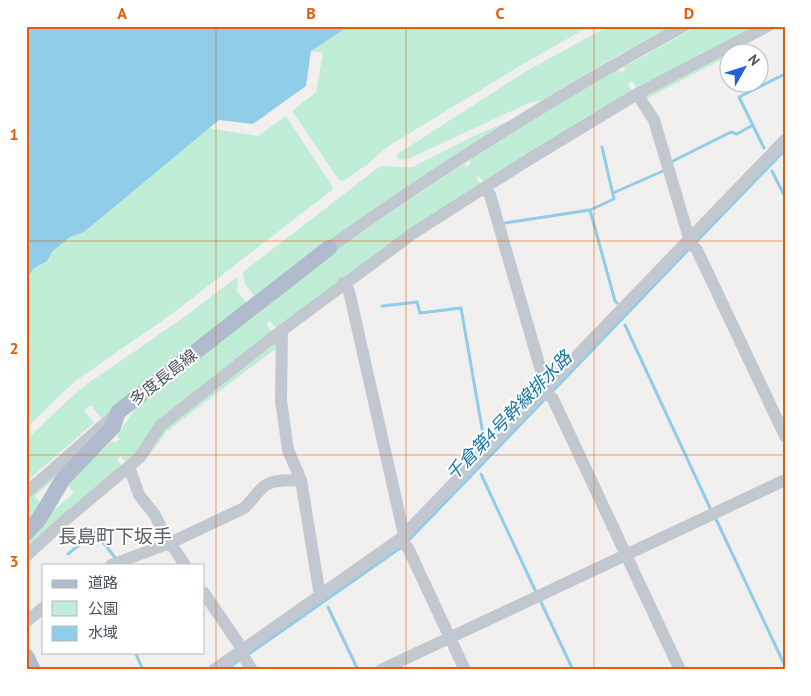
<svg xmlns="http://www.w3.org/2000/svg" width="811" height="696" font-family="'PT Sans','Noto Sans JP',sans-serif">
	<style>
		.green { fill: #c0edd6 }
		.water { fill: #8fcde8 }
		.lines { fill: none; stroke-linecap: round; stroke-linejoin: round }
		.stream { stroke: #8fcde8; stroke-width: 3 }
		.minor { stroke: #c1c8d0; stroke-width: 12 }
		.major { stroke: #b0bccd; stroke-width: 16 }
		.grid { fill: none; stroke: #e8590c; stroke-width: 1; stroke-opacity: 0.55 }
		.labels { text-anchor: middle; stroke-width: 4; stroke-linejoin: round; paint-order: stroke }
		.street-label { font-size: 16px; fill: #48515c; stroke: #fff }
		.water-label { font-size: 18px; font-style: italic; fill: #1477a3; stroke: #fff }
		.quarter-label { font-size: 19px; fill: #5c5f64; stroke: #fff }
		.neatline { fill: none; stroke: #e8590c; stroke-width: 2 }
		.grid-label { font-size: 16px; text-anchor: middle; font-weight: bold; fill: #e8590c }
	</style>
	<rect width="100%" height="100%" fill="#f2f0ef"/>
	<path class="green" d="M349,26H590L523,64L387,147L368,164L343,181L339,180L292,111L316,92L323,53L311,51Z
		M609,26H672L618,55L541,101L529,103L408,159L399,160L396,155L528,70Z
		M698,26H760L637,89L632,81L628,84L632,91L484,183L479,176L476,177L481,185L277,329L270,321L266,324L273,333L155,425L128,464L120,456L117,460L124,467L26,553V541L50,513L74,493L67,484L112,441L114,443L120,439L117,436L140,401L254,311L257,315L263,310L260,307L333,251L464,164L467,167L471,163L469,160L536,117L618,70L621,73L625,70L624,67Z
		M742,44L744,48L735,52H728V56L646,99L644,93Z
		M286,116L333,187L332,190L173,313L74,382L26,428V281L33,269L47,261L52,252L70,237L84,232L208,128L258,136Z
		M514,119L255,297L245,284L243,272L379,167C390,164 400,169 413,167L478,134Z
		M237,277L238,287L236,290L247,303L101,418L91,405L84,410L94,423L26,482V440L69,399L87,384L180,320Z
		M275,341L279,346L166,432L146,460L135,468L161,430Z
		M103,431L60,474L35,496L43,507L26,526V496Z"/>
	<path class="water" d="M26,26H349L311,51L306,86L253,124L219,120L84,232L70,237L52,252L47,261L33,269L26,281Z"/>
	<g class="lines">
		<path class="stream" d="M602,147L614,199L590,210L615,301L617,303
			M764,148L739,97L785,74
			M673,161L731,132L737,134L753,125
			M772,171L785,197
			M613,193L663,171
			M505,223L590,210
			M695,243L785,150
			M382,306L417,302L420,313L461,308L483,434L487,438
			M625,325L711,510
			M551,393L691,247
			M481,474L536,592
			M715,517L785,666
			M407,542L547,397
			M68,554L95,532L117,560
			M540,600L573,670
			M328,607L358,670
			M135,652L143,670
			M246,656L403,546
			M226,670L241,659"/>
		<path class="minor" d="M637,94L654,120L689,238
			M484,188L490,195L546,388
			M688,240L697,250L785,436
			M329,248C443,166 561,93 684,26
			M343,283L349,291L404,535
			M282,330L281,401L288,450L301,480L320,596
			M544,390L553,399L680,670
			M127,468L131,472L139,495L155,515L163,532L185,565
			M26,493L118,412
			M400,539L408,548L465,670
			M26,556L63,522L139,458L160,426L277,334L415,232L528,160L637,94L768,26
			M111,565L170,543L244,508C252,501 258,490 266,485C275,479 291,481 301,480
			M204,593L243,650
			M26,622L44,607
			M241,652L252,670
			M214,670L400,539L785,140
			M381,670L785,480"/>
		<path class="major" d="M26,533L39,519L63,479L113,427L118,412L329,248
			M26,656L33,670"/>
	</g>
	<path class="grid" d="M216,26V670M406,26V670M594,26V670M26,241H785M26,455H785"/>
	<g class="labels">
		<g class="street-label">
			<text transform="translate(163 377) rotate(-38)" y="6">多度長島線</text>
		</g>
		<g class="water-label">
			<text transform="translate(509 416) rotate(-46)" y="6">千倉第4号幹線排水路</text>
		</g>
		<g class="quarter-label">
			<text x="115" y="543">長島町下坂手</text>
		</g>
	</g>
	<rect width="811" height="696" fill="none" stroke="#ffffff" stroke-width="55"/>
	<rect x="42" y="564" width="162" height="90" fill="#ffffff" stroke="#b6b9be"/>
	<rect x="52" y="580" width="25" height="8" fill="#b0bccd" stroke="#b6b9be"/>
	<text x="88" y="588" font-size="15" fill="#48515c">道路</text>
	<rect x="52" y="601" width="25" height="15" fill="#c0edd6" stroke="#b6b9be"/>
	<text x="88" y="614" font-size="15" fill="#48515c">公園</text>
	<rect x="52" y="626" width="25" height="15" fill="#8fcde8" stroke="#b6b9be"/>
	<text x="88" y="638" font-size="15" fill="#48515c">水域</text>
	<g transform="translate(744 68) rotate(51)"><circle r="24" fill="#ffffff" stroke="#b6b9be"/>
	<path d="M0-4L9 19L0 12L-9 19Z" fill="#2260d9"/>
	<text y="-8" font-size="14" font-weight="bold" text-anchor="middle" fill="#48515c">N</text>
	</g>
	<rect x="28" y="28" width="756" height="640" class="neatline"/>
	<g class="grid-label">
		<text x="122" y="19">A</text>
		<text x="311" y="19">B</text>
		<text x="500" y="19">C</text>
		<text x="689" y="19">D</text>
		<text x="14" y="140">1</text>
		<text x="14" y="354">2</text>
		<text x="14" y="567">3</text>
	</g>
</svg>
